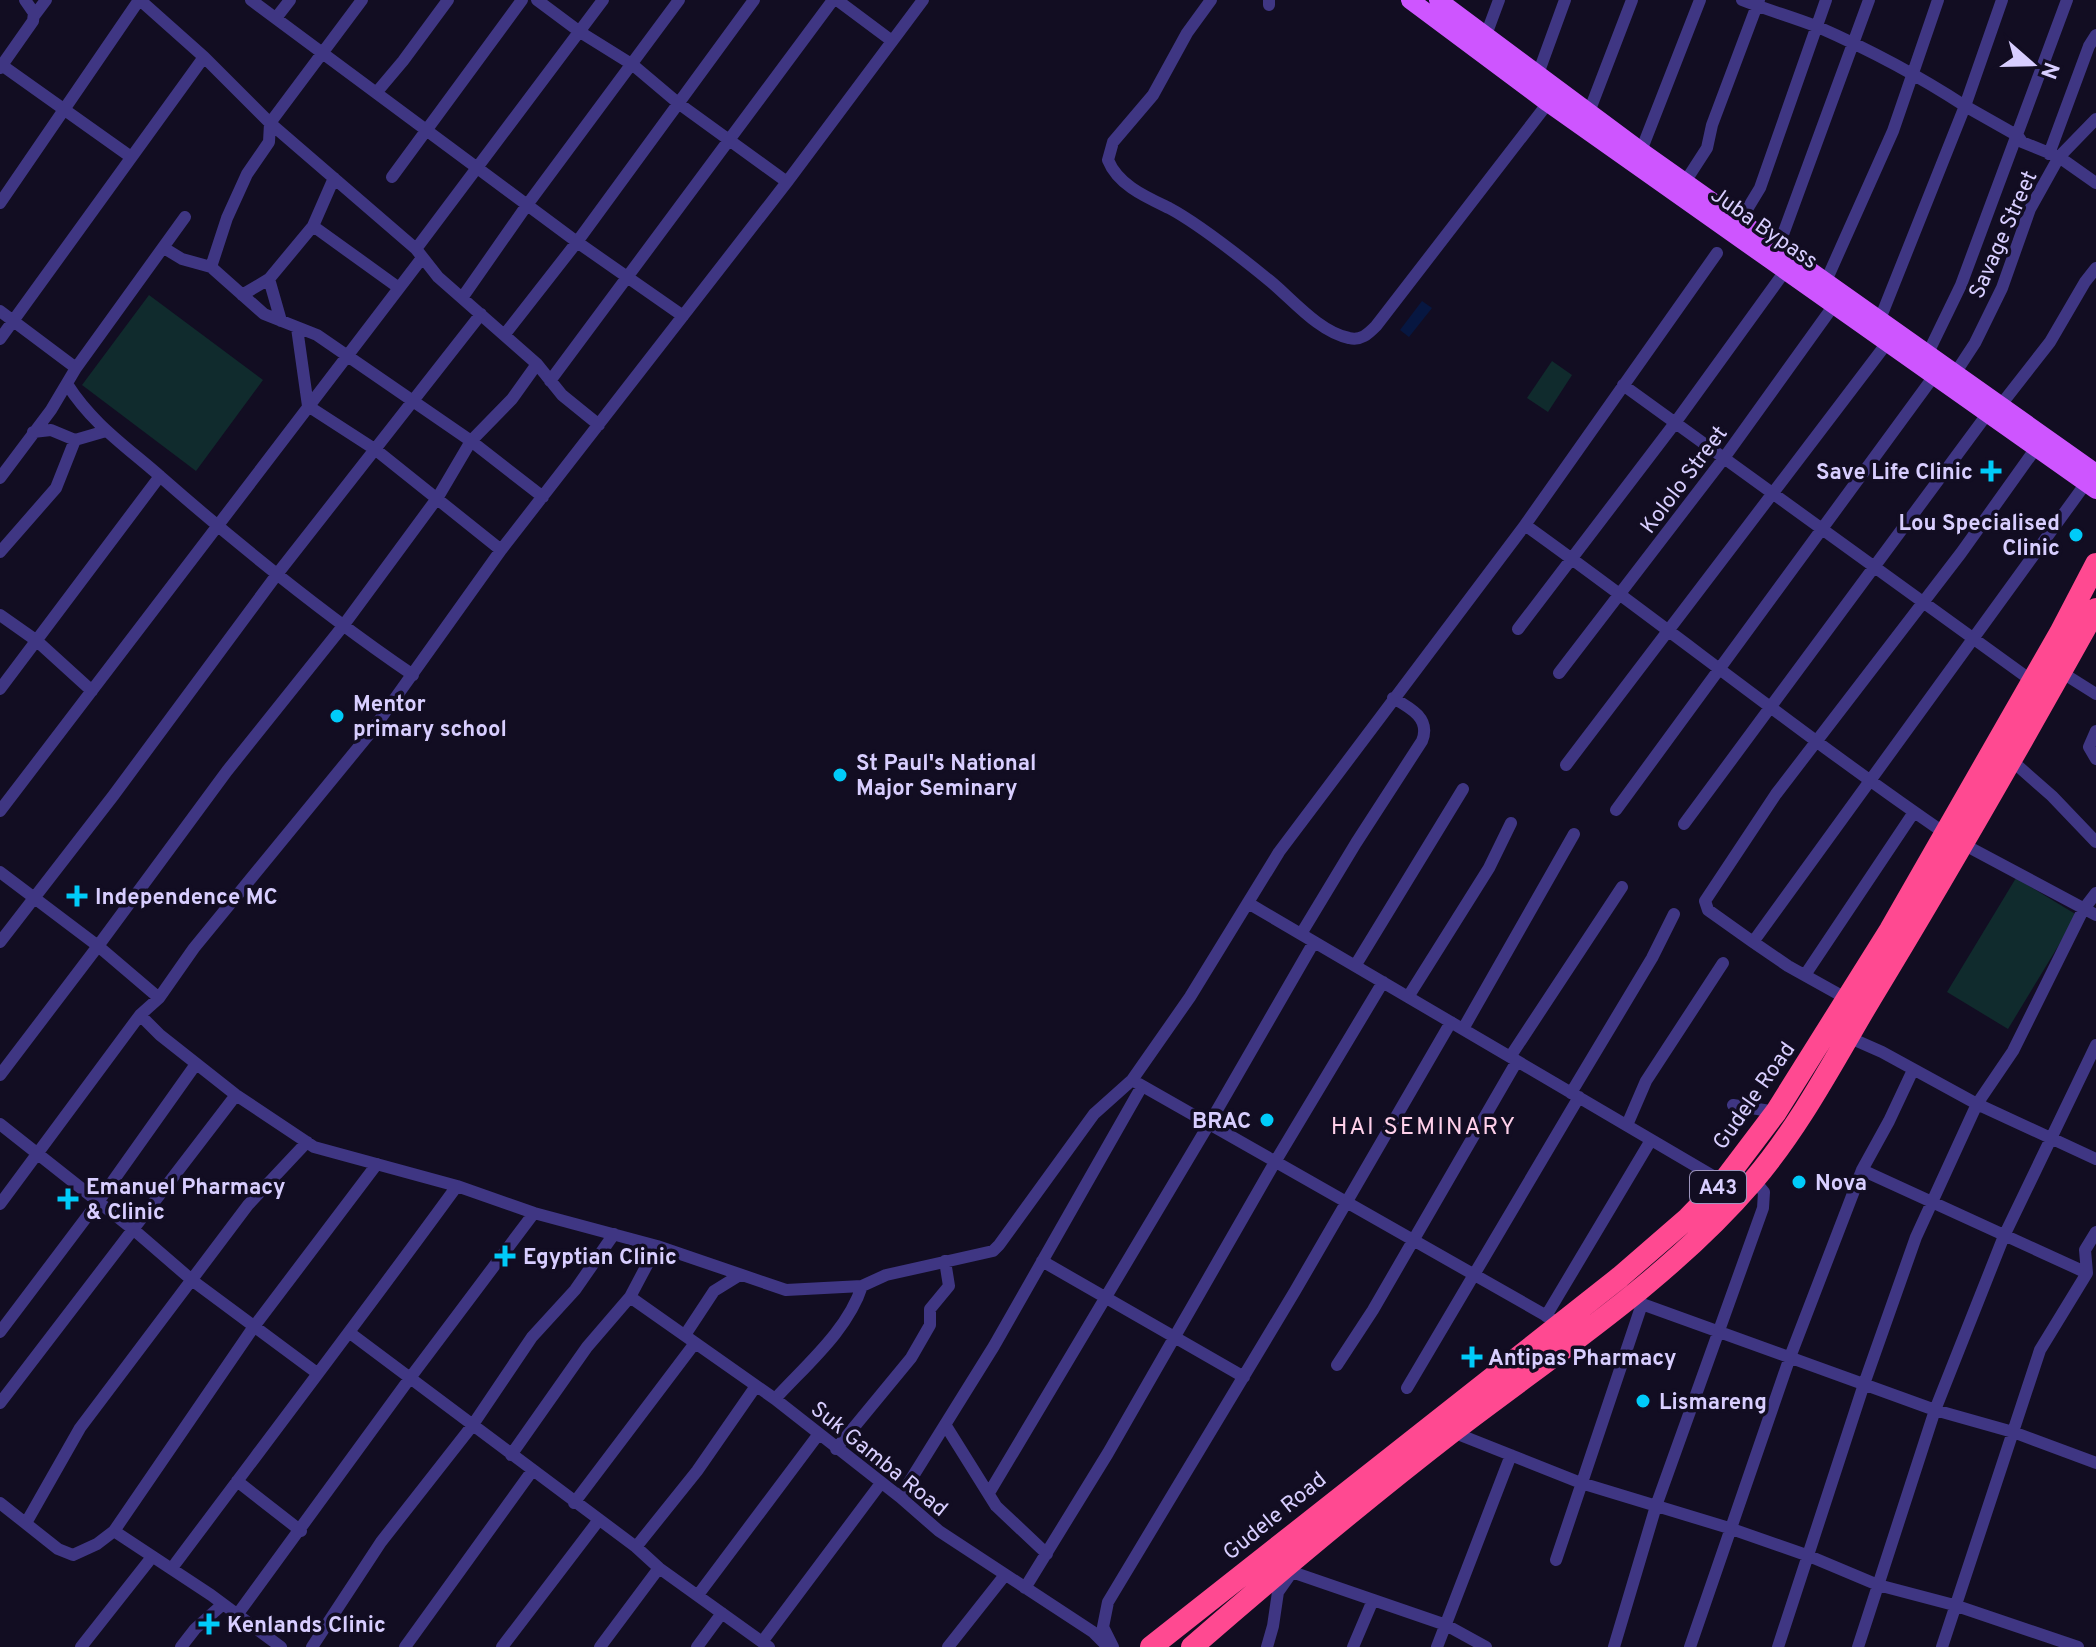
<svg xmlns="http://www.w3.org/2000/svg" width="2096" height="1647" font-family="Overpass,sans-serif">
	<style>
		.green { fill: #102b2d }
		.water { fill: #071741 }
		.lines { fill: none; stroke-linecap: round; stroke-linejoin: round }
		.street { stroke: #3f3683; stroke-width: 12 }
		.primary { stroke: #ce55ff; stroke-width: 18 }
		.highway { stroke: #ff4991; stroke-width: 22 }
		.poi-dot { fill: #00cbf9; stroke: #120d22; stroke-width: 3 }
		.labels { text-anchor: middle; stroke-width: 7; stroke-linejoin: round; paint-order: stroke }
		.shield { fill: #120d22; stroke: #9d94bd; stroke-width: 2 }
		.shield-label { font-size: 20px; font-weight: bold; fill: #d8ceff }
		.street-label { font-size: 22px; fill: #d8ceff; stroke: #120d22 }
		.poi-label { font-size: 22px; font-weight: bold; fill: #d8ceff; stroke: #120d22; text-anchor: start }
		.neighbourhood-label { font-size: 24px; letter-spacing: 2px; fill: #ffd0ea; stroke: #120d22 }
	</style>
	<rect width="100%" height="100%" fill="#120d22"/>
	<path class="green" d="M149,295L263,380L196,471L82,385Z
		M1552,361L1572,375L1548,412L1527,398Z
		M2016,878L2077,915L2008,1029L1947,992Z"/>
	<path class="water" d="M1422,301L1432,308L1409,337L1400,330Z"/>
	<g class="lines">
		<path class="street" d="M140,0L204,57L270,123L416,249L438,277L537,364L562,395L599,425
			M251,0L577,242L683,316
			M537,0L580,32L633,65L678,103L787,182
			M837,0L892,41
			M1211,0L1187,33L1153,95L1113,142L1108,160C1118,185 1146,197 1169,208C1199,224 1243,259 1270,281C1292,299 1319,332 1349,338C1361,341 1368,334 1376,326L1548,103
			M1269,0V5
			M1742,0C1767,10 1793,17 1818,27C1868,49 1919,76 1965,106L1880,319
			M2002,0L1965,106L2018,136L2022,142L2059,157L2096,183
			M34,16L46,0
			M276,18L290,0
			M1486,35L1499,0
			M0,64L131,157
			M0,68L33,21L34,13L25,0
			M1538,74L1565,0
			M376,93L403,61L448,0
			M1589,112L1632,0
			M1641,151L1700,0
			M2049,154L2089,46L2096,35
			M392,177L522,0
			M1685,182L1707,148L1712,125L1759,0
			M0,203L139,0
			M1740,221L1760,188L1826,0
			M313,226L399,288
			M164,248L182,259L211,267L264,314L317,335L471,441L543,497
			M1778,248L1869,0
			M416,249L603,0
			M211,267L227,218L247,174L269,142L270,123L362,0
			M269,279L281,321
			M1826,281L1893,131L1938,0
			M242,295L269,279L313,226L334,178
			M462,298L527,205L679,0
			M0,311L76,368
			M297,328L308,406L376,450L501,550
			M505,334L577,242L754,0
			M0,339L204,57
			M1928,353L1961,285L2067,0
			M1956,372L1975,343L2002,288L2030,209L2059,157L2096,119
			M550,381L833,0
			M67,384C93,425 127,447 162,478C242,548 325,615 413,675
			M1623,385L2032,681
			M2000,406L2050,342L2085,282L2096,268
			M33,432L51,430L75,440
			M0,478L51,410L76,368L185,217
			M1525,525C1666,626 1802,735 1946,834
			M0,552L56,488L75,440L106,431
			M0,615L37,641L92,691
			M1518,629L1675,423L1785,271
			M2061,672L2096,694
			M1559,673L1724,458L1834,305
			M0,689L160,476
			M2096,731L2089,747L2096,759
			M2010,759L2052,796L2096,842
			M1566,765L1887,343
			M1616,810L1934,376
			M0,811L422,258
			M1684,824L1988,413
			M1963,844L2096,915
			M0,872L98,946L159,998
			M1248,903L1723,1182
			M1301,934L1356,843L1422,741C1431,719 1411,708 1393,698
			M0,942L113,796L278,573L481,314
			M1753,942L2086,483
			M1355,966L1463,789
			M1805,975L1914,812
			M1408,997L1489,868L1511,823
			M1849,1000L1788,966L1753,942L1708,910L1705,901L1776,794L1961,553L2036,448
			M140,1015L160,1035L236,1095L314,1147L457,1186L534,1213L657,1246L786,1290L862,1286L886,1275L993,1251L999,1245L1094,1114L1132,1080L1190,997L1279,852L1525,525L1717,253
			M1463,1029L1574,834
			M1848,1037L1882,1052L1977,1104L2096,1159
			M1510,1057L1622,887
			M0,1075L98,946L227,771L343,626L438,497L471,441L512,399L537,364
			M1132,1080L1559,1323
			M1571,1093L1652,958L1674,914
			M1733,1105L1776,1112
			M0,1124L134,1230L193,1281L317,1373
			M1627,1125L1646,1081L1723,963
			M1862,1170L2087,1273
			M0,1204L140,1015L159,998L194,948L371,732L501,550L787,182L923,0
			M1042,1261L1244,1377
			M1637,1291L1642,1304L1935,1410L2013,1432L2096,1463
			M630,1297L775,1399L900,1497L939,1531L1093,1632L1108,1647
			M1546,1316L1651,1140
			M0,1332L98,1202L196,1064
			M350,1333L636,1547L659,1568L769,1647
			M685,1335L714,1291L740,1275
			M1337,1365L1373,1310L1517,1061
			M1407,1388L1579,1097
			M775,1399C806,1365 848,1330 862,1286
			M0,1403L236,1095
			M946,1426L996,1506L1047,1554
			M1450,1431L1581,1483L1729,1528L1809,1556L1878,1585L1954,1605L2078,1647
			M836,1449L911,1358L930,1325V1309L949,1286L945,1261
			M511,1455L587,1347L630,1297L657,1246
			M237,1481L301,1531
			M989,1493L1209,1124L1314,942
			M900,1497L994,1346L1142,1086
			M0,1503L58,1549L73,1555L97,1544L114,1531L253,1328L377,1164
			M574,1503L695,1343
			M26,1523L80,1428L248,1205L307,1142
			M114,1531L211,1595L281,1647
			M636,1547L697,1471L756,1386
			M1556,1560L1642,1304
			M1288,1564L1292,1572L1446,1625L1486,1647
			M172,1568C267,1441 363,1315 457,1186
			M1025,1588L1108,1453L1275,1162L1383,982
			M698,1595L818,1435
			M237,1615L410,1378L534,1213
			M762,1642L881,1483
			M81,1647L152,1557
			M181,1647L195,1629L223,1604
			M312,1647L381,1542L472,1426L532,1337L575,1290L614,1234
			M405,1647L532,1471
			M502,1647L598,1521
			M600,1647L659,1568
			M697,1647L722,1613
			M948,1647L1005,1575
			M1113,1647L1103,1627L1108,1602L1295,1291L1451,1022
			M1267,1647L1273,1626L1278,1592L1292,1572
			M1353,1647L1373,1600
			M1437,1647L1511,1455
			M1614,1647L1656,1506L1763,1208L1764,1192L1754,1180
			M1690,1647L1790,1357L1862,1170L1889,1121L1913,1070
			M1778,1647L1864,1384L1916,1237L1977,1104L2013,1051L2083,910L2096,893
			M1858,1647L1935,1410L2004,1236L2096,1045
			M1942,1647L2040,1350L2087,1273L2085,1250L2096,1232"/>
		<path class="primary" d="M1410,0L1548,103L2096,490
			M1438,0L1641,151L2096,473"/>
		<path class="highway" d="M1151,1647L1620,1277L1688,1218L1723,1182L1776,1112L1890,930L2060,633L2096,564
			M1192,1647C1277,1573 1363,1501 1452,1432C1555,1353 1668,1280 1753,1181C1800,1126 1834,1060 1871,998C1949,870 2023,740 2096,609"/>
	</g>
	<g class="poi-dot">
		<path d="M1987 459h8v8h8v8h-8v8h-8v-8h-8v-8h8z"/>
		<circle cx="2076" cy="535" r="8"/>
		<circle cx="337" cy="716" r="8"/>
		<circle cx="840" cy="775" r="8"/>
		<path d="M73 884h8v8h8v8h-8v8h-8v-8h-8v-8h8z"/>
		<circle cx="1267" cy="1120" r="8"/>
		<circle cx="1799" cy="1182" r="8"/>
		<path d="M64 1187h8v8h8v8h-8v8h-8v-8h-8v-8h8z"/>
		<path d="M501 1244h8v8h8v8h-8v8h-8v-8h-8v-8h8z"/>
		<path d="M1468 1345h8v8h8v8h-8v8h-8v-8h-8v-8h8z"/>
		<circle cx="1643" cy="1401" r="8"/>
		<path d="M205 1612h8v8h8v8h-8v8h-8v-8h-8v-8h8z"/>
	</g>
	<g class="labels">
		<rect class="shield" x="1690" y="1171" width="56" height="32" rx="6"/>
		<g class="shield-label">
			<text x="1718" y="1194">A43</text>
		</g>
		<g class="street-label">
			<text transform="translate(1765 227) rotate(35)" y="8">Juba Bypass</text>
			<text transform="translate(2002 234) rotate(-66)" y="8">Savage Street</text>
			<text transform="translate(1683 479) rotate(-53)" y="8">Kololo Street</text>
			<text transform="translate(1753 1095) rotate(-55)" y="8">Gudele Road</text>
			<text transform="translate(880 1458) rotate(39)" y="8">Suk Gamba Road</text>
			<text transform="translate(1274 1515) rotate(-39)" y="8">Gudele Road</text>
		</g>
		<g class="poi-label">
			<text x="1973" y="479" text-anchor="end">Save Life Clinic</text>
			<text x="2060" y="530" text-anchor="end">Lou Specialised<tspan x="2060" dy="25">Clinic</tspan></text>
			<text x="353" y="711">Mentor<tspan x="353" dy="25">primary school</tspan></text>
			<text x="856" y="770">St Paul's National<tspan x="856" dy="25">Major Seminary</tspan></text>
			<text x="95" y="904">Independence MC</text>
			<text x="1251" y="1128" text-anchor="end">BRAC</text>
			<text x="1815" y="1190">Nova</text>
			<text x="86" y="1194">Emanuel Pharmacy<tspan x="86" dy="25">&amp; Clinic</tspan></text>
			<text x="523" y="1264">Egyptian Clinic</text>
			<text x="1488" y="1365">Antipas Pharmacy</text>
			<text x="1659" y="1409">Lismareng</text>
			<text x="227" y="1632">Kenlands Clinic</text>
		</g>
		<g class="neighbourhood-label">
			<text x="1424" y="1134">HAI SEMINARY</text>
		</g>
	</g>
	<g transform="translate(2032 64) rotate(110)" stroke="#120d22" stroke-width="6" paint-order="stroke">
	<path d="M0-6L14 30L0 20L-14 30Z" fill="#d8ceff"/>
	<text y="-12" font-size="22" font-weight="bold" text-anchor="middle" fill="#d8ceff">N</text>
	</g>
</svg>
